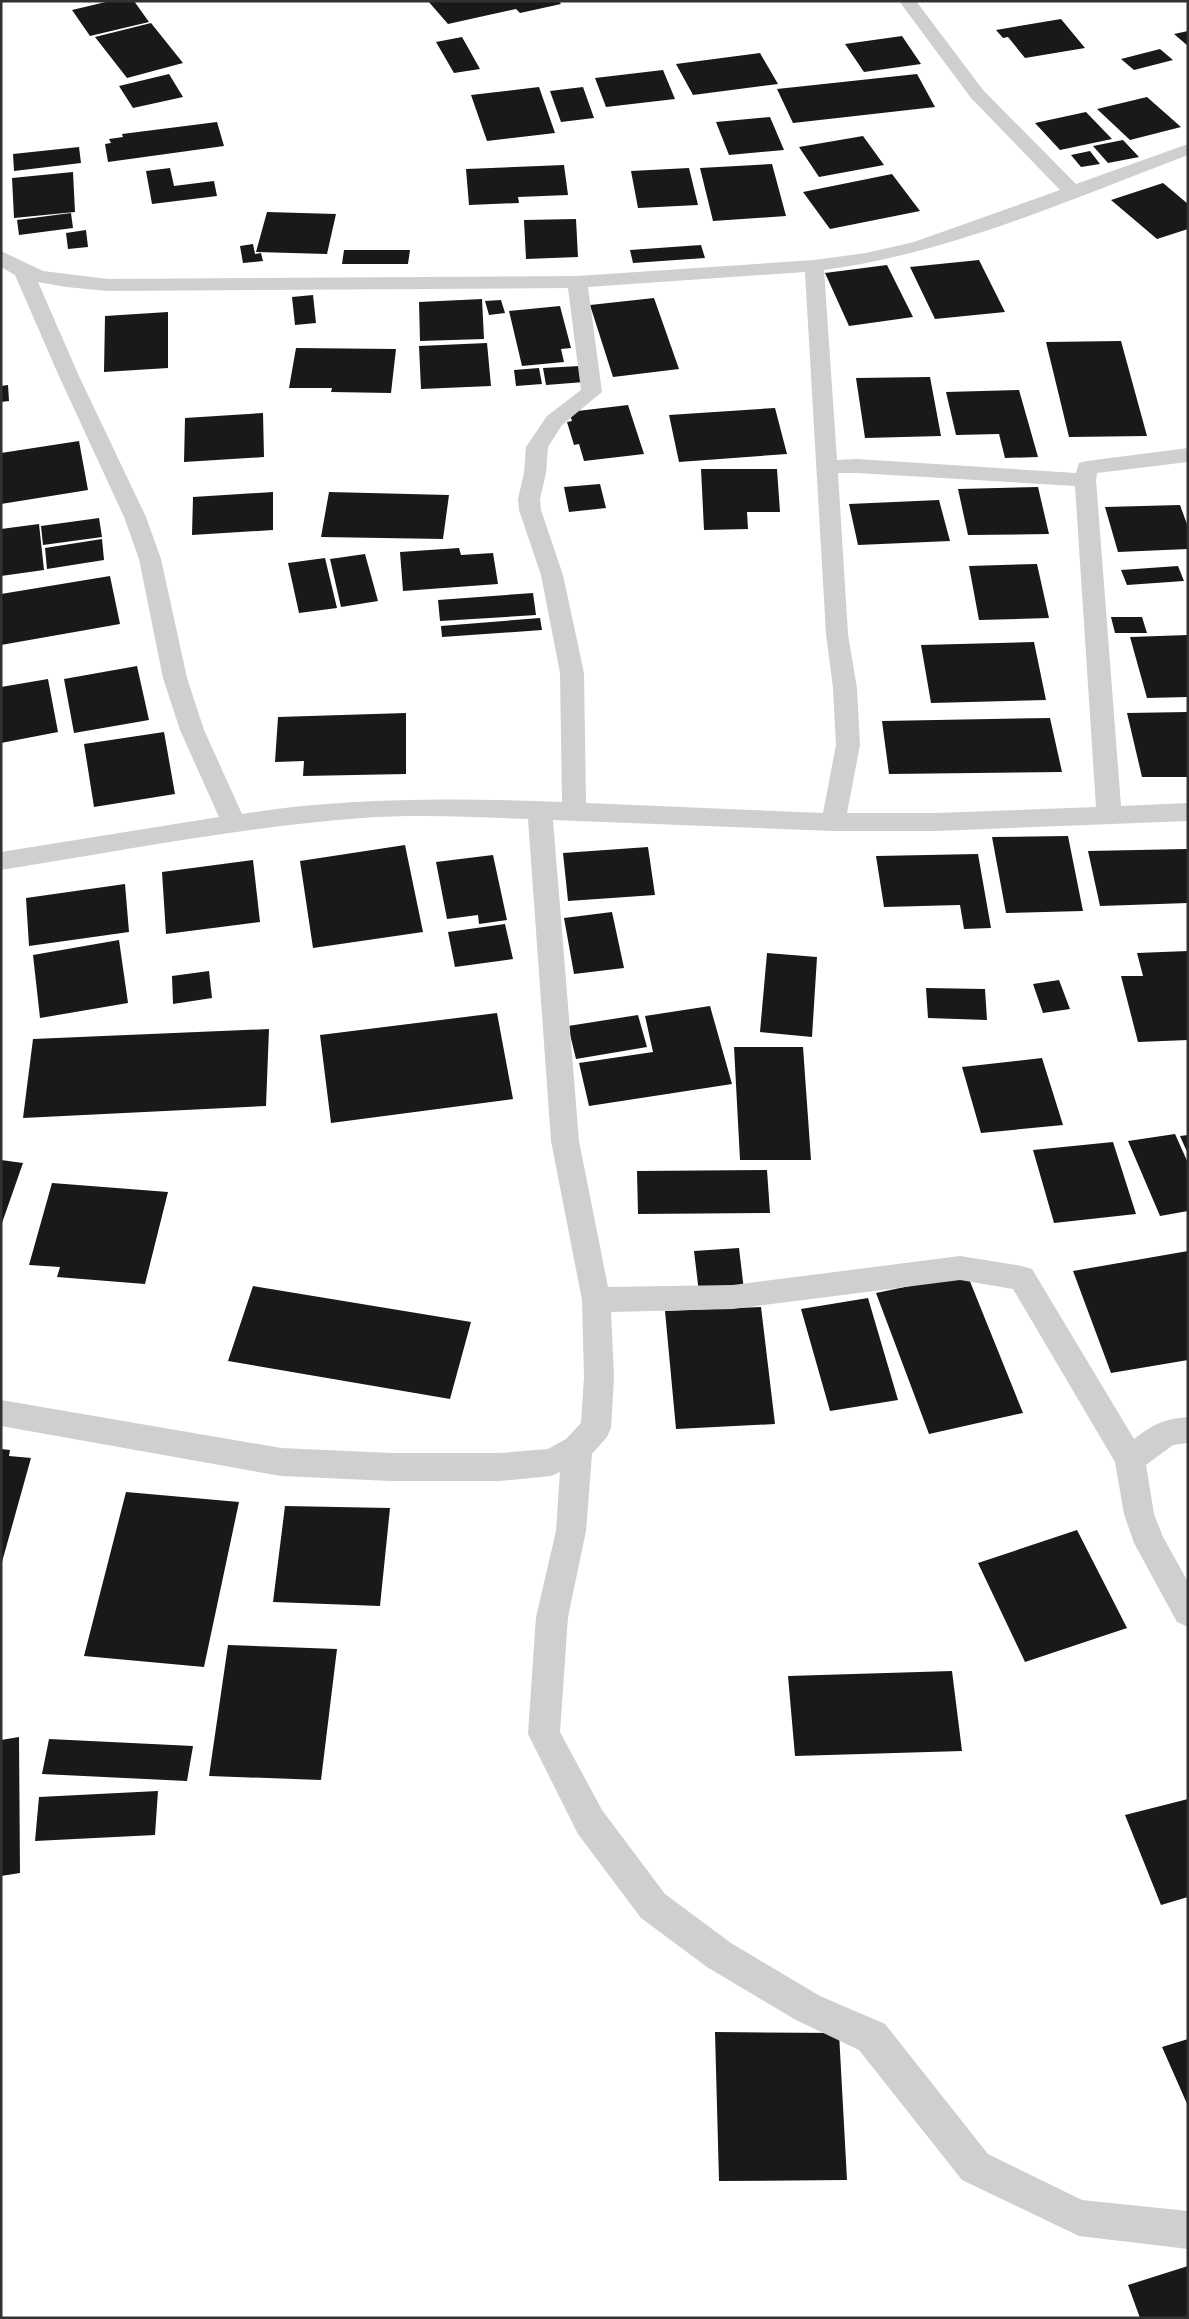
<svg xmlns="http://www.w3.org/2000/svg" width="1189" height="2319" font-family="'Fira Sans Condensed',sans-serif">
	<style>
		.building { fill: #191919 }
		.lines { fill: none; stroke-linecap: round; stroke-linejoin: round }
		.minor { fill: #cfcfcf; fill-rule: evenodd }
	</style>
	<rect width="100%" height="100%" fill="#fff"/>
	<path class="building" d="M110,1H134L149,22L90,36L72,10Z
		M428,1H559L561,4L520,13L516,9L448,24Z
		M1061,19L1085,48L1025,58L1008,37L1003,38L996,30Z
		M151,23L183,63L127,78L95,37Z
		M1188,31V46L1174,34Z
		M902,36L921,64L864,72L845,44Z
		M462,37L480,69L454,73L436,42Z
		M1160,49L1173,60L1134,70L1121,59Z
		M760,53L778,84L693,95L676,64Z
		M663,70L675,99L606,107L595,78Z
		M169,74L183,97L133,108L119,86Z
		M917,74L935,107L793,123L777,89Z
		M539,87L555,133L487,141L471,95Z
		M583,87L594,118L561,122L550,91Z
		M1147,97L1181,127L1130,140L1097,109Z
		M1086,112L1112,139L1060,150L1035,123Z
		M770,117L784,150L729,155L716,122Z
		M217,122L224,146L108,162L105,144L111,143L109,139L123,137L122,134Z
		M863,136L884,165L819,177L799,147Z
		M1123,140L1139,157L1108,163L1093,146Z
		M79,147L81,163L14,171L13,154Z
		M1090,151L1100,164L1081,167L1071,155Z
		M772,164L786,216L713,221L700,168Z
		M564,165L568,195L518,197L519,203L469,205L466,169Z
		M170,168L174,186L214,181L217,196L152,204L146,171Z
		M689,168L698,205L638,208L631,171Z
		M73,172L75,212L14,218L12,178Z
		M892,174L920,211L830,229L803,192Z
		M1163,183L1188,204V229L1157,239L1111,200Z
		M267,212L336,214L327,254L256,252Z
		M71,213L73,228L19,235L17,220Z
		M576,219L578,257L526,259L524,220Z
		M86,230L88,247L68,249L66,233Z
		M253,244L255,254L261,253L263,261L243,263L240,246Z
		M701,245L705,258L633,263L630,250Z
		M344,250H410L408,264H342Z
		M979,260L1005,312L935,319L910,267Z
		M887,265L913,317L849,326L825,273Z
		M313,295L316,323L295,325L292,297Z
		M654,298L679,369L613,377L590,305Z
		M482,299L484,339L420,341L419,302Z
		M501,300L505,313L489,315L485,301Z
		M560,306L571,348L561,349L564,362L522,366L509,311Z
		M168,312V368L104,372L105,316Z
		M1121,341L1147,436L1069,437L1046,342Z
		M487,343L491,386L421,389L419,346Z
		M296,348L396,349L391,393L331,392L332,388H289Z
		M580,366L584,382L546,385L543,368Z
		M539,368L542,384L516,386L514,370Z
		M930,377L941,436L865,438L856,378Z
		M8,385L9,401L1,402V386Z
		M1019,390L1038,457L1005,458L999,434L956,435L946,392Z
		M628,405L644,454L584,461L579,444L574,445L567,422L572,421L569,412Z
		M775,408L787,454L679,462L669,415Z
		M263,413L264,457L184,462L185,418Z
		M79,441L88,490L1,504V453Z
		M701,469H777L780,512H747L748,529L704,530Z
		M600,484L606,508L569,512L564,487Z
		M1038,487L1049,534L968,535L958,489Z
		M273,492V530L192,535L193,497Z
		M329,492L449,495L443,539L321,537Z
		M939,500L950,541L858,545L849,504Z
		M1180,505L1188,527V549L1118,552L1105,507Z
		M99,518L102,537L43,545L41,526Z
		M39,524L44,570L1,576V529Z
		M102,539L104,560L47,569L45,548Z
		M459,548L461,555L493,553L498,584L403,591L400,552Z
		M365,554L378,601L341,607L330,559Z
		M325,558L337,608L299,613L288,563Z
		M1037,564L1049,618L979,620L969,566Z
		M1178,566L1184,581L1127,585L1121,570Z
		M110,576L120,624L1,645V594Z
		M533,593L536,615L440,621L438,600Z
		M1111,617H1142L1147,633H1115Z
		M540,618L542,630L442,637L441,626Z
		M1188,635V697L1147,698L1130,637Z
		M1034,642L1046,700L931,703L921,645Z
		M137,666L149,720L74,733L64,679Z
		M48,679L58,732L1,743V687Z
		M1188,712V777H1142L1127,713Z
		M406,713V774L303,776L304,761L275,762L278,717Z
		M1050,718L1062,772L889,774L882,721Z
		M164,732L175,794L94,807L84,744Z
		M1068,836L1083,911L1006,913L992,837Z
		M405,845L423,932L313,948L300,861Z
		M648,847L655,895L568,901L563,853Z
		M1187,849L1188,903L1100,906L1088,851Z
		M978,854L991,928L964,929L960,905L884,907L876,856Z
		M493,855L507,920L479,924L478,915L447,919L436,862Z
		M253,860L260,922L166,934L162,872Z
		M125,884L129,932L29,946L26,898Z
		M612,912L624,968L574,974L564,918Z
		M505,924L513,959L455,967L448,932Z
		M119,940L128,1003L40,1018L33,955Z
		M1188,951V1040L1138,1042L1121,976H1143L1137,953Z
		M767,953L817,957L812,1037L760,1032Z
		M209,971L212,998L173,1004L172,976Z
		M1059,980L1070,1009L1043,1013L1033,984Z
		M926,988L985,989L987,1020L928,1018Z
		M710,1006L732,1084L589,1106L579,1063L653,1052L645,1016Z
		M497,1013L513,1099L331,1123L320,1035Z
		M638,1015L647,1047L576,1059L568,1026Z
		M269,1029L266,1106L23,1118L33,1039Z
		M734,1047H803L811,1160H740Z
		M1042,1058L1063,1125L981,1133L962,1067Z
		M1175,1134L1188,1163V1211L1160,1216L1128,1141Z
		M1188,1135V1154L1180,1136Z
		M1113,1142L1136,1214L1054,1223L1033,1150Z
		M1,1160L23,1163L2,1223H1Z
		M767,1170L770,1213L638,1214L637,1171Z
		M52,1183L168,1192L145,1284L57,1277L60,1267L29,1265Z
		M739,1248L744,1290L699,1293L694,1251Z
		M1188,1251V1360L1111,1373L1073,1271Z
		M967,1274L1023,1413L929,1434L876,1293Z
		M253,1286L471,1322L450,1399L228,1361Z
		M868,1298L898,1400L830,1411L801,1309Z
		M761,1307L775,1424L676,1429L665,1311Z
		M1,1449L10,1450L9,1456L31,1458L2,1562Z
		M126,1492L239,1502L204,1667L84,1656Z
		M285,1506L390,1508L380,1606L273,1602Z
		M1077,1530L1127,1628L1025,1662L978,1563Z
		M228,1645L337,1649L321,1780L209,1776Z
		M952,1671L962,1751L795,1756L788,1676Z
		M19,1737L20,1873L1,1876V1740Z
		M49,1739L193,1746L187,1781L42,1774Z
		M158,1791L155,1835L35,1841L39,1797Z
		M1188,1799V1897L1161,1905L1125,1815Z
		M715,2032L839,2033L847,2180L719,2181Z
		M1188,2039V2106L1162,2047Z
		M1188,2266V2318H1140L1128,2285Z"/>
	<g class="lines">
		<path class="minor" d="M899,1H916L983,90L1076,184L1188,144V155C1069,200 950,253 824,270L837,460L857,459L1076,473L1079,463L1087,461L1188,448V462L1097,473L1096,480L1121,806L1188,803V821L936,831H833L553,820L579,1141L608,1287L733,1285L960,1256L1022,1266L1032,1269L1134,1439C1154,1424 1163,1419 1188,1417V1443L1173,1445L1146,1465L1154,1514L1163,1537L1188,1582V1627L1177,1622L1134,1543L1124,1514L1115,1462L1013,1289L960,1280L733,1309L611,1312L614,1377L611,1428L607,1437L592,1454L586,1531L568,1617L560,1732L602,1810L665,1894L731,1943L820,1996L885,2024L988,2154L1082,2200L1188,2211V2249L1079,2236L962,2180L859,2050L796,2020L707,1967L641,1918L578,1834L528,1734L536,1617L556,1531L560,1472L551,1476L500,1481H391L281,1476L1,1426V1400L281,1448L391,1453H500L548,1449L566,1439L581,1423L584,1377L582,1300L551,1141L528,819C473,817 417,814 362,818C241,827 121,851 1,870V852L219,817L180,730L163,678L139,559L124,517L58,374L15,275L1,267V251L43,271L108,279L577,276L814,260L866,253L914,242L1060,190L971,98ZM805,272L826,634L833,688L836,745L823,813L586,803L584,673L563,575L541,510L540,499L546,473L548,447L562,425L602,392L588,287ZM38,282L66,287L108,291L568,288L581,390L547,416L526,447L524,473L518,499L519,510L541,575L560,673L562,802C454,798 348,797 242,814L204,730L187,678L161,559L146,517L78,374ZM838,473H857L1075,486L1096,807L936,813H847L860,745L857,688L848,634Z"/>
	</g>
	<rect width="1189" height="2319" fill="none" stroke="#323232" stroke-width="5"/>
</svg>
